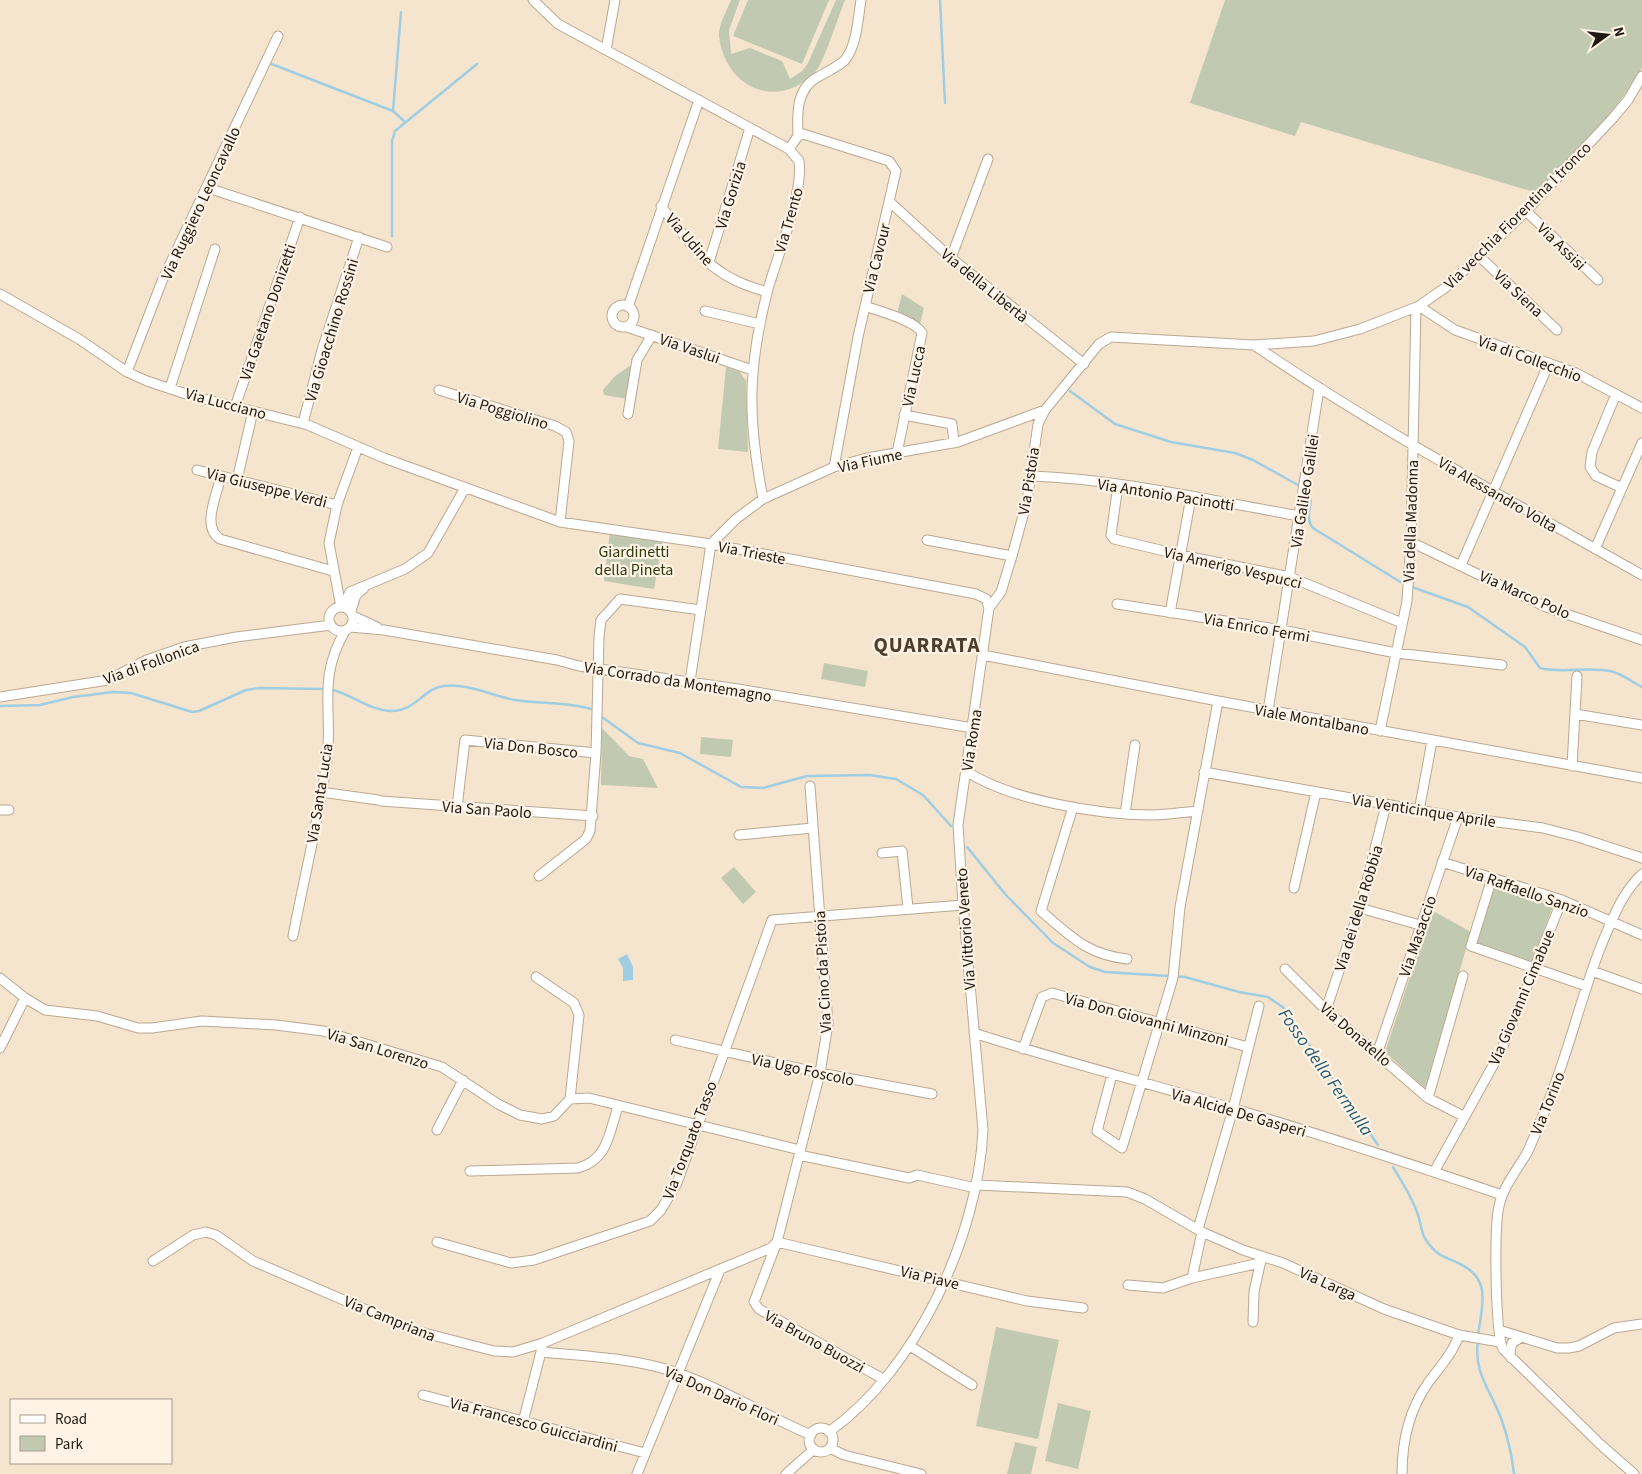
<svg xmlns="http://www.w3.org/2000/svg" width="1642" height="1474" font-family="'Source Sans 3',sans-serif">
	<style>
		.green { fill: #c1c9b0 }
		.water { fill: #9fcde2 }
		.lines { fill: none; stroke-linecap: round; stroke-linejoin: round }
		.stream { stroke: #9fcde2; stroke-width: 2.5 }
		.minor-casing { stroke: #b9a892; stroke-width: 11 }
		.minor { stroke: #fff; stroke-width: 9 }
		.labels { text-anchor: middle; stroke-width: 4.5; stroke-linejoin: round; paint-order: stroke }
		.street-label { font-size: 16px; fill: #1f1911; stroke: #fef3e5 }
		.park-label { font-size: 16px; fill: #2f3b0c; stroke: #fef3e5 }
		.water-label { font-size: 18px; font-style: italic; fill: #205a70; stroke: #fef3e5 }
		.district-label { font-size: 21px; font-weight: bold; letter-spacing: 1px; fill: #4d3f2c; stroke: #fef3e5 }
	</style>
	<rect width="100%" height="100%" fill="#f6e5ce"/>
	<path class="green" d="M731,0H740L729,30L731,54L750,48L782,61L790,79L802,71L808,63L836,0H845C839,14 824,62 816,71C778,112 725,88 719,36C718,26 727,10 731,0Z
		M748,0H829L802,64L733,36Z
		M1225,0H1642V67L1637,77L1609,116L1537,193L1301,122L1295,136L1190,103Z
		M902,294L924,308L920,324L897,314Z
		M631,365L627,399L604,395L603,390L615,376Z
		M726,367L740,372L746,381L748,452L718,449Z
		M610,532L663,539L654,589L604,581Z
		M824,663L868,671L865,687L821,679Z
		M602,728L629,756L643,759L658,788L601,785Z
		M701,737L733,740L731,757L700,754Z
		M734,867L756,892L743,904L721,878Z
		M1494,882L1552,902L1553,906L1531,964L1473,944Z
		M1435,912L1471,932L1425,1089L1385,1052L1431,914Z
		M996,1327L1059,1340L1038,1439L976,1426Z
		M1058,1403L1091,1411L1078,1469L1045,1461Z
		M1015,1442L1037,1447L1031,1474H1007Z"/>
	<path class="water" d="M627,954L633,967V980L623,981V968L618,959Z"/>
	<g class="lines">
		<path class="stream" d="M940,0L945,103
			M269,63L393,111L404,121
			M393,111L401,12
			M392,236V141L395,131L477,64
			M1070,391L1115,424L1171,442L1235,453L1253,460L1298,485
			M1309,491C1315,504 1303,516 1313,528L1402,583
			M1412,587L1468,607L1525,647L1540,668C1563,674 1587,666 1610,671C1621,673 1632,682 1642,687
			M333,690C353,695 369,710 390,711C416,712 423,688 444,686C468,683 492,696 515,700C541,704 566,702 591,709
			M0,706L40,705L73,697L113,692L131,693L192,712L199,711L246,690L260,688L322,689
			M602,717L638,743L680,753L741,787L763,788L807,776L869,775L896,779L923,795L951,826
			M967,847L1006,895L1053,943L1090,967L1105,972L1185,977L1239,992L1268,997L1284,1008L1378,1145
			M1393,1167C1402,1182 1412,1197 1418,1215C1421,1223 1421,1233 1426,1240C1439,1258 1442,1255 1460,1264C1492,1279 1482,1306 1478,1335
			M1478,1340C1473,1375 1492,1391 1502,1421C1508,1438 1512,1456 1514,1474"/>
		<defs>
			<path id="minor" d="M533,0L558,24L789,149L799,161C804,194 776,258 767,293C747,371 748,421 763,499
				M606,50L615,0
				M798,136C797,114 796,88 818,77C826,72 838,67 845,60C857,45 858,18 861,0
				M789,149L798,136L803,134L889,161L896,171L858,337L834,467
				M208,188L387,247
				M890,202L951,258L1084,364
				M661,206C679,228 697,257 721,272C735,282 751,287 767,292
				M1526,211L1598,280
				M1480,257L1557,330
				M951,258L988,159
				M709,262L750,128
				M0,294L79,339L127,372L147,381L192,396L308,425L384,458L560,522L711,544L976,594L986,599L989,608L958,825L963,905L983,1130C978,1236 917,1369 829,1432
				M612 316a11 11 0 1 1 22 0a11 11 0 1 1-22 0Z
				M865,306C878,311 915,320 922,333L897,453
				M1419,306L1455,330L1576,373L1642,408
				M628,307L699,100
				M705,311L760,324
				M627,327L752,370
				M1254,345C1379,430 1511,501 1642,575
				M127,372L162,281L278,36
				M170,388L215,249
				M439,390L555,426L566,432L569,441L560,522
				M1616,394L1592,452L1590,467L1596,476L1622,488
				M235,407L300,217
				M628,414L637,360L652,335
				M904,415L952,424L954,443
				M303,423L322,350L359,237
				M197,470L337,505
				M221,476C217,495 201,527 220,539L333,571
				M1031,476C1120,479 1212,501 1300,516
				M237,480L253,411
				M1118,485L1111,535L1114,539L1181,555L1290,577L1402,623
				M927,540L1012,556
				M1411,542L1546,607L1642,640
				M711,544L736,519L763,499L834,467L867,458L958,442L1045,410
				M1595,549L1642,443
				M1461,565L1549,363
				M1117,604L1282,630L1396,653L1502,665
				M329 619a12 12 0 1 1 24 0a12 12 0 1 1-24 0Z
				M341,607L329,543L337,505L358,447
				M343,607L350,592L405,569L428,553L465,488
				M989,608L1001,592L1012,556L1027,501L1038,424L1045,410L1099,344L1111,337L1254,345L1314,341L1360,329L1419,306L1449,285L1526,211L1613,118L1628,100L1642,76
				M351,611L356,595L364,588
				M1170,613L1191,497
				M353,616L377,627
				M350,627L384,630L557,660L579,666L738,689L973,728
				M983,655L1218,701L1642,778
				M690,681L711,544
				M0,697L108,680L147,660L184,647L236,637L331,625
				M1268,711L1319,389
				M1575,714L1642,725
				M1380,731L1407,601L1411,542L1416,307
				M1572,766L1577,676
				M966,771C1009,800 1100,815 1152,815C1167,815 1183,812 1198,811
				M1204,772L1458,817L1543,828L1578,837L1642,858
				M810,786L828,1024L820,1073L777,1242L754,1302L759,1309L883,1379
				M321,792L378,800
				M381,801L593,816
				M457,807L465,740L596,753
				M1073,807L1041,911C1072,937 1086,954 1127,959
				M0,810H9
				M1419,811L1432,741
				M1125,814L1135,745
				M739,835L813,828
				M882,853L902,851L908,908
				M1442,862L1562,900L1642,935
				M539,876L586,839L590,831L596,753L599,636L601,620L620,599L701,610
				M1492,878L1471,946L1586,986
				M1294,888L1316,792
				M1360,908L1420,925
				M293,936C304,878 319,819 327,760C333,710 317,679 345,631
				M1285,969L1326,1010L1428,1098L1463,1116
				M1592,971L1642,989
				M0,978L25,998L0,1048
				M25,998L45,1010L97,1016L138,1028H152L202,1021L276,1025L323,1031L442,1067L498,1104L520,1115L542,1119L554,1116L570,1099L579,1015L574,1003L536,977
				M1326,1010L1360,908L1386,805
				M974,1033C1060,1061 1148,1083 1235,1109C1325,1136 1414,1165 1502,1195
				M675,1040L820,1073L932,1094
				M1023,1049L1042,997L1052,993L1248,1047
				M1377,1054L1458,817
				M1112,1075L1097,1131L1122,1148L1173,978L1180,907L1218,701
				M1428,1098L1463,976
				M570,1099L589,1098L800,1150
				M437,1130L463,1080
				M799,1155L909,1178L917,1175L976,1188
				M470,1171L578,1168C608,1160 609,1133 618,1107
				M1434,1172L1501,1051L1562,900
				M977,1185L1127,1192L1145,1199L1202,1232L1243,1250L1283,1263L1384,1309L1459,1335L1500,1342
				M1198,1229L1233,1109L1259,1006
				M437,1242L511,1263L534,1260L650,1221L661,1210L677,1183L772,920L963,905
				M777,1242L1027,1301L1083,1308
				M153,1261L193,1235L206,1232L216,1235L253,1261L413,1330L494,1351L513,1352L543,1343L771,1248L777,1242
				M1192,1278L1260,1263
				M1128,1285L1163,1288L1192,1278L1202,1232
				M1253,1322L1254,1292L1261,1260
				M1499,1330L1557,1348H1569L1579,1346L1614,1328L1642,1324
				M910,1346L972,1385
				M541,1352C586,1356 635,1358 678,1373C724,1389 766,1416 811,1435
				M1511,1358L1510,1352L1512,1343L1522,1337
				M423,1395L645,1453
				M523,1422L542,1348
				M809 1440a12 12 0 1 1 24 0a12 12 0 1 1-24 0Z
				M830,1448L844,1455L921,1474
				M637,1474L720,1270
				M786,1474L814,1449
				M1402,1474C1402,1442 1409,1410 1428,1383C1439,1368 1453,1353 1459,1335
				M1634,1474L1601,1445L1503,1349C1495,1332 1494,1228 1499,1206C1503,1187 1517,1170 1527,1153C1535,1136 1542,1118 1549,1100C1569,1050 1581,997 1601,946C1612,920 1621,894 1642,874"/>
		</defs>
		<use href="#minor" class="minor-casing"/>
		<use href="#minor" class="minor"/>
	</g>
	<g class="labels">
		<g class="street-label">
			<text transform="translate(730 195) rotate(-73)" y="6">Via Gorizia</text>
			<text transform="translate(200 203) rotate(-65)" y="6">Via Ruggiero Leoncavallo</text>
			<text transform="translate(1517 215) rotate(-45)" y="6">Via vecchia Fiorentina I tronco</text>
			<text transform="translate(788 220) rotate(-74)" y="6">Via Trento</text>
			<text transform="translate(690 239) rotate(49)" y="6">Via Udine</text>
			<text transform="translate(1562 246) rotate(44)" y="6">Via Assisi</text>
			<text transform="translate(876 258) rotate(-76)" y="6">Via Cavour</text>
			<text transform="translate(985 285) rotate(39)" y="6">Via della Libertà</text>
			<text transform="translate(1519 293) rotate(43)" y="6">Via Siena</text>
			<text transform="translate(267 312) rotate(-71)" y="6">Via Gaetano Donizetti</text>
			<text transform="translate(331 330) rotate(-73)" y="6">Via Gioacchino Rossini</text>
			<text transform="translate(690 348) rotate(19)" y="6">Via Vaslui</text>
			<text transform="translate(1530 358) rotate(20)" y="6">Via di Collecchio</text>
			<text transform="translate(913 376) rotate(-78)" y="6">Via Lucca</text>
			<text transform="translate(226 403) rotate(15)" y="6">Via Lucciano</text>
			<text transform="translate(503 410) rotate(17)" y="6">Via Poggiolino</text>
			<text transform="translate(870 460) rotate(-12)" y="6">Via Fiume</text>
			<text transform="translate(1028 481) rotate(-81)" y="6">Via Pistoia</text>
			<text transform="translate(267 487) rotate(14)" y="6">Via Giuseppe Verdi</text>
			<text transform="translate(1304 491) rotate(-81)" y="6">Via Galileo Galilei</text>
			<text transform="translate(1166 494) rotate(9)" y="6">Via Antonio Pacinotti</text>
			<text transform="translate(1498 494) rotate(30)" y="6">Via Alessandro Volta</text>
			<text transform="translate(1410 521) rotate(-88)" y="6">Via della Madonna</text>
			<text transform="translate(752 552) rotate(11)" y="6">Via Trieste</text>
			<text transform="translate(1233 567) rotate(13)" y="6">Via Amerigo Vespucci</text>
			<text transform="translate(1525 594) rotate(24)" y="6">Via Marco Polo</text>
			<text transform="translate(1257 627) rotate(10)" y="6">Via Enrico Fermi</text>
			<text transform="translate(151 662) rotate(-20)" y="6">Via di Follonica</text>
			<text transform="translate(678 681) rotate(9)" y="6">Via Corrado da Montemagno</text>
			<text transform="translate(1312 719) rotate(10)" y="6">Viale Montalbano</text>
			<text transform="translate(971 740) rotate(-81)" y="6">Via Roma</text>
			<text transform="translate(531 747) rotate(6)" y="6">Via Don Bosco</text>
			<text transform="translate(319 793) rotate(-81)" y="6">Via Santa Lucia</text>
			<text transform="translate(487 809) rotate(4)" y="6">Via San Paolo</text>
			<text transform="translate(1424 810) rotate(9)" y="6">Via Venticinque Aprile</text>
			<text transform="translate(1527 891) rotate(19)" y="6">Via Raffaello Sanzio</text>
			<text transform="translate(1358 908) rotate(-73)" y="6">Via dei della Robbia</text>
			<text transform="translate(965 929) rotate(-94)" y="6">Via Vittorio Veneto</text>
			<text transform="translate(1417 936) rotate(-71)" y="6">Via Masaccio</text>
			<text transform="translate(822 972) rotate(-93)" y="6">Via Cino da Pistoia</text>
			<text transform="translate(1521 997) rotate(-67)" y="6">Via Giovanni Cimabue</text>
			<text transform="translate(1147 1019) rotate(15)" y="6">Via Don Giovanni Minzoni</text>
			<text transform="translate(1356 1034) rotate(41)" y="6">Via Donatello</text>
			<text transform="translate(378 1048) rotate(17)" y="6">Via San Lorenzo</text>
			<text transform="translate(803 1069) rotate(12)" y="6">Via Ugo Foscolo</text>
			<text transform="translate(1547 1103) rotate(-68)" y="6">Via Torino</text>
			<text transform="translate(1239 1112) rotate(16)" y="6">Via Alcide De Gasperi</text>
			<text transform="translate(689 1140) rotate(-69)" y="6">Via Torquato Tasso</text>
			<text transform="translate(930 1277) rotate(13)" y="6">Via Piave</text>
			<text transform="translate(1328 1283) rotate(24)" y="6">Via Larga</text>
			<text transform="translate(390 1318) rotate(22)" y="6">Via Campriana</text>
			<text transform="translate(815 1341) rotate(29)" y="6">Via Bruno Buozzi</text>
			<text transform="translate(722 1395) rotate(24)" y="6">Via Don Dario Flori</text>
			<text transform="translate(534 1424) rotate(15)" y="6">Via Francesco Guicciardini</text>
		</g>
		<g class="park-label">
			<text x="634" y="557">Giardinetti<tspan x="634" dy="18">della Pineta</tspan></text>
		</g>
		<g class="water-label">
			<text transform="translate(1326 1072) rotate(55)" y="6">Fosso della Fermulla</text>
		</g>
		<g class="district-label">
			<text x="927" y="652">QUARRATA</text>
		</g>
	</g>
	<rect x="10" y="1399" width="162" height="65" fill="#fef3e5" stroke="#a59c90"/>
	<rect x="20" y="1415" width="25" height="8" fill="#ffffff" stroke="#a59c90"/>
	<text x="55" y="1424" font-size="15" fill="#1f1911">Road</text>
	<rect x="20" y="1436" width="25" height="15" fill="#c1c9b0" stroke="#a59c90"/>
	<text x="55" y="1449" font-size="15" fill="#1f1911">Park</text>
	<g transform="translate(1607 35) rotate(75)" stroke="#fef3e5" stroke-width="4" paint-order="stroke">
	<path d="M0-4L9 19L0 12L-9 19Z" fill="#1f1911"/>
	<text y="-8" font-size="14" font-weight="bold" text-anchor="middle" fill="#1f1911">N</text>
	</g>
</svg>
